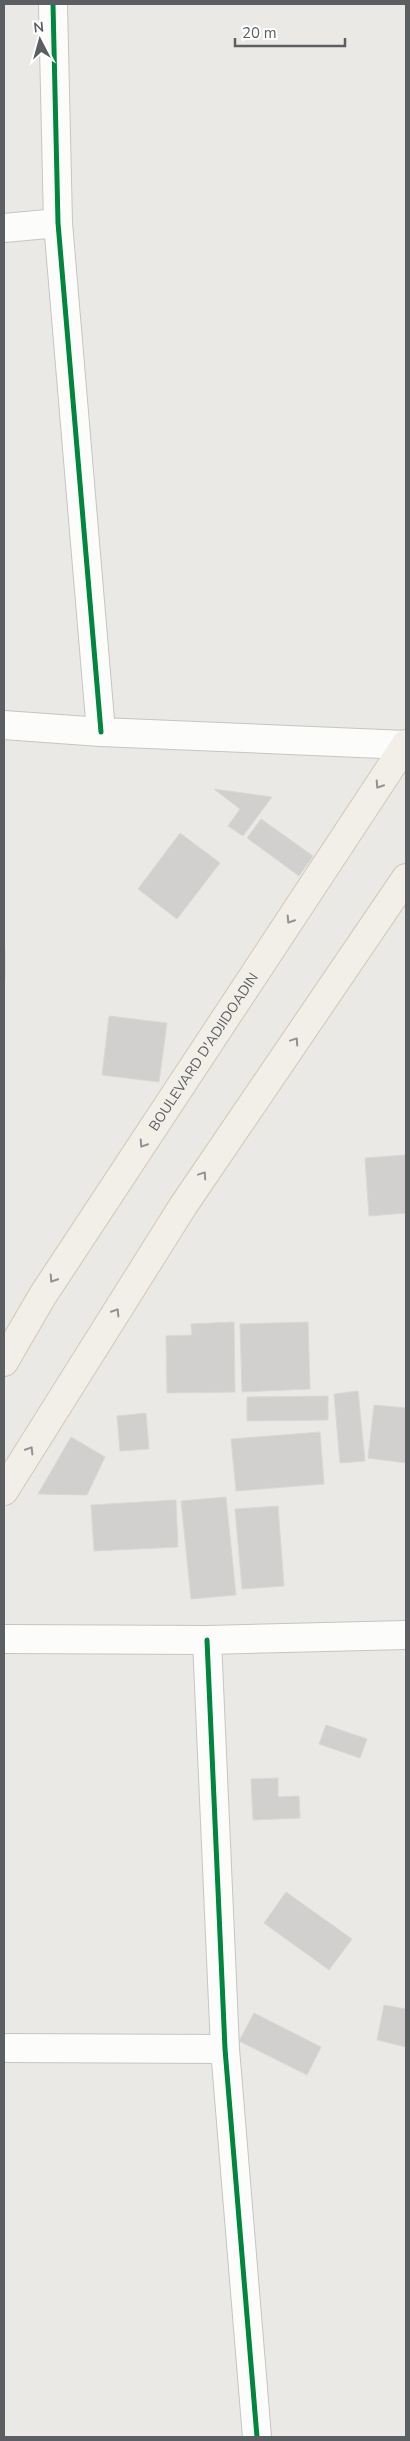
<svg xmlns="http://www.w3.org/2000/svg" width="410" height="2441" font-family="'Nunito Sans',sans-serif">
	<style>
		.building { fill: #d1d0ce; stroke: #dad8d4 }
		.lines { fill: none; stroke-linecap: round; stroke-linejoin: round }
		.minor-casing { stroke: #c5c5c5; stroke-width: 30 }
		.major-casing { stroke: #d0c8b5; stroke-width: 30 }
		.minor { stroke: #fcfcfb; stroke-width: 28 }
		.major { stroke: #f2efe8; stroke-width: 28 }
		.cycleway-casing { stroke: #fff; stroke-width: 8 }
		.cycleway { stroke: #00873e; stroke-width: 5 }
		.oneway { stroke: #909191 }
		.labels { text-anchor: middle; stroke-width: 4.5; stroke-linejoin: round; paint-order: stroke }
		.street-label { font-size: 14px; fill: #5b5f62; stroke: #fff }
	</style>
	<rect width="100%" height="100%" fill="#eae9e5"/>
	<path class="building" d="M214,789L272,797L243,836L228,826L240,809Z
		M261,819L313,856L299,876L247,838Z
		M180,833L220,863L177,919L138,889Z
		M4,950H5V978H4Z
		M109,1016L167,1023L159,1082L102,1075Z
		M406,1155V1213L369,1216L365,1158Z
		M234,1322L235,1392L167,1393L166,1336L192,1335L191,1324Z
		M308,1322L310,1389L242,1392L240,1324Z
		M358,1391L365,1461L340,1463L334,1394Z
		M328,1396V1420L247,1421V1397Z
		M374,1405L406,1408V1463L368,1458Z
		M146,1413L149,1449L120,1451L117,1416Z
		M320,1432L324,1484L236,1491L231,1439Z
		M71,1437L105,1457L87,1495L38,1494Z
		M226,1497L236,1595L191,1599L181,1501Z
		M176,1500L178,1547L94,1551L91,1505Z
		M278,1506L284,1586L242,1589L235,1509Z
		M326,1725L367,1739L360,1758L319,1744Z
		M278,1778V1797L299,1796L300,1818L253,1820L251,1779Z
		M286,1892L352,1939L329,1970L264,1923Z
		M384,2005L406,2009V2047L377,2040Z
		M254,2013L321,2047L307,2075L239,2041Z"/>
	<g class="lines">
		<defs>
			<path id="minor" d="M53,4L58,223L101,732
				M4,228L58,223
				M4,725L101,732L406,745
				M4,1639L207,1640L406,1635
				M207,1640L225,2049L257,2437
				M4,2048L225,2049"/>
			<g id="major">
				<path id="s1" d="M4,1362L43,1295L406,744"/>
				<path d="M4,1491L183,1206L406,878"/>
			</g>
		</defs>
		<use href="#minor" class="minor-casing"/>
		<use href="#major" class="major-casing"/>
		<use href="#minor" class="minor"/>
		<use href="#major" class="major"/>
		<defs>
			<path id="cycleway" d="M53,4L58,223L101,732
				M207,1640L225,2049L257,2437"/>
		</defs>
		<use href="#cycleway" class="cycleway-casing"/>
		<use href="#cycleway" class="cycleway"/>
	</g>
	<defs><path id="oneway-chevron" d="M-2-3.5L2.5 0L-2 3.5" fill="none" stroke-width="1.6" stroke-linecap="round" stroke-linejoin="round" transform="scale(1.25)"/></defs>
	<g class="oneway">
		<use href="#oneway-chevron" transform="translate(379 785) rotate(123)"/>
		<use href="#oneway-chevron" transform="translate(290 920) rotate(123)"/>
		<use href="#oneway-chevron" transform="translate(295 1041) rotate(-56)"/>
		<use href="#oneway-chevron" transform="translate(143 1144) rotate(123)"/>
		<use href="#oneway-chevron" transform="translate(203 1175) rotate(-56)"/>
		<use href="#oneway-chevron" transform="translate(53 1279) rotate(123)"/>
		<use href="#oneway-chevron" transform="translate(116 1312) rotate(-58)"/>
		<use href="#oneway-chevron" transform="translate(30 1450) rotate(-58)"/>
	</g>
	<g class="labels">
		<g class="street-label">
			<text dy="5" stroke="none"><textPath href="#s1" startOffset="369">BOULEVARD D'ADJIDOADIN</textPath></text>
		</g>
	</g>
	<rect width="410" height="2441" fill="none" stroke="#5b5f62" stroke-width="10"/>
	<g transform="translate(40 40) rotate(354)" stroke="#ffffff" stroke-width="4" paint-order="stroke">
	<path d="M0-4L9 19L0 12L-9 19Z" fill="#5b5f62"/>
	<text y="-8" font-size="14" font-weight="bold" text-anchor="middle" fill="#5b5f62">N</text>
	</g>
	<path d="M235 38v8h110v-8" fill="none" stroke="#5b5f62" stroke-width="2.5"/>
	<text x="242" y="38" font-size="15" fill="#5b5f62" stroke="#ffffff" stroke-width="4" paint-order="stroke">20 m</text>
</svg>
